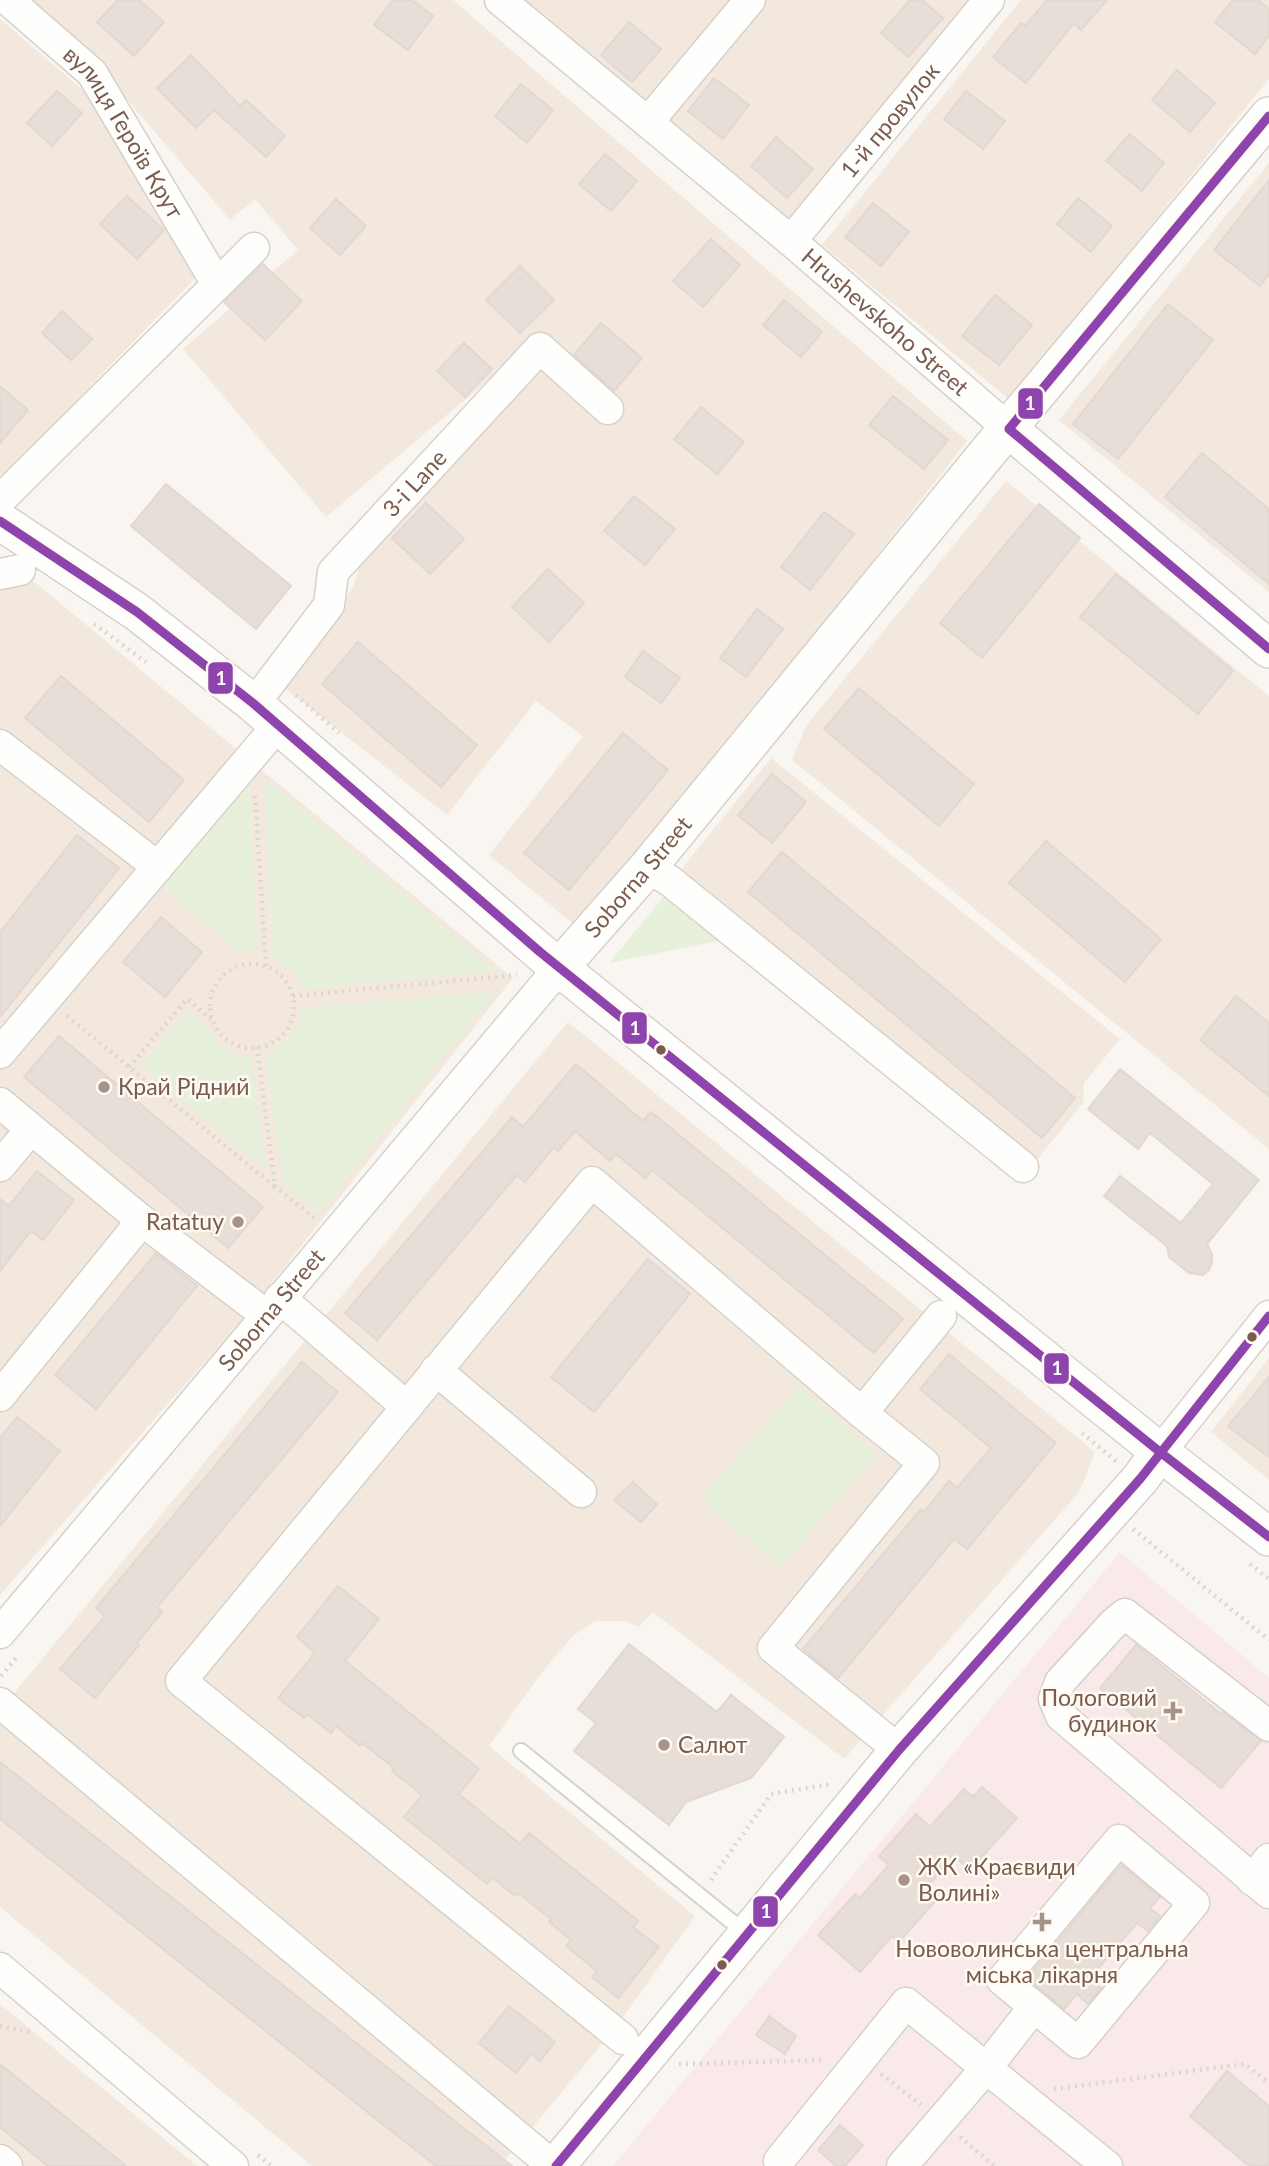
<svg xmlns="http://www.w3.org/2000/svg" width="1269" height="2166" font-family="Lato,sans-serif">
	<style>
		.residential { fill: #f2e8de }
		.medical { fill: #fae9e9 }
		.green { fill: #e7f0db }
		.building { fill: #e6ded7; stroke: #e2d8d2; stroke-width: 2 }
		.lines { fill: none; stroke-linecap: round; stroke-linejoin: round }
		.service-casing { stroke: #d7d1cb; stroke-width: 18 }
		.minor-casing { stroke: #d7d1cb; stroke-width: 33 }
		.tertiary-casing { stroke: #d7d1cb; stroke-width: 40 }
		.secondary-casing { stroke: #d9d2cb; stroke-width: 42 }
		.path { stroke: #dcd5d0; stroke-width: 4.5; stroke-dasharray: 2 5; stroke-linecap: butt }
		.service { stroke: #fefefd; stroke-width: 14 }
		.minor { stroke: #fefefd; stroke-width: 30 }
		.tertiary { stroke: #fefefd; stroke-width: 37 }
		.secondary { stroke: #fefefd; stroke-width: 38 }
		.bus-1-casing { stroke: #fffaf3; stroke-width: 14 }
		.bus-1 { stroke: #8e44ad; stroke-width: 9 }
		.bus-dot { fill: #7a5c4d; stroke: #fffaf3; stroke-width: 2.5 }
		.poi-dot { fill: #a69286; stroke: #fffaf3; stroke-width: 2.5 }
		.labels { text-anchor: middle; stroke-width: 5; stroke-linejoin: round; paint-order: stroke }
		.street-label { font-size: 23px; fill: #7a5c4d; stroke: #fffaf3 }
		.poi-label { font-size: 23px; fill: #7a5c4d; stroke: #fffaf3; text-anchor: start }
		.line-badge { stroke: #fffaf3; stroke-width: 2.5 }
		.badge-label { font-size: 19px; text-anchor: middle; font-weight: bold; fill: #fff }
	</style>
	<rect width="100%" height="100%" fill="#f9f5f0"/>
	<path class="residential" d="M22,0H453L967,441L582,931L489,855L583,736L536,701L447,815L278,683L353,588L365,544L527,347L326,517L183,349L298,250L255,199L230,220L97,64Z
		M514,0H731L643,106Z
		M767,0H982L793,226L666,121Z
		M1021,0H1269V79L1010,400L822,245Z
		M0,19L85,92L199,274L4,475L0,473Z
		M1269,163V592L1059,420Z
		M1006,481L1269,696V1149L792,760L806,726Z
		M0,558L20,570L513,978L253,1307L0,1595Z
		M771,758L1120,1039L1084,1083L1083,1103L1032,1166L674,878Z
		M568,1022L1095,1452L1080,1491L844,1759L653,1612L638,1627L624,1621H595L574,1635L542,1672L489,1746L695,1916L616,2027L500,2166H312L0,1907V1710Z
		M1269,1358V1480L1211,1432Z
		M0,2004L180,2152L197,2166H0Z"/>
	<path class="medical" d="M1120,1552L1269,1678V2166H613Z"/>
	<path class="green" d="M264,778L497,971L304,989C297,972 288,966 272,958Z
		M249,780L258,952H240L161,887Z
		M671,888L732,938L609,963Z
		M495,992L319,1212L283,1184L265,1053C291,1045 297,1034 302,1008Z
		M187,1011L206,1027L220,1045L233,1054L250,1056L267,1170L141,1067Z
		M798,1386L877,1454L780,1567L701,1499Z"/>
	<path class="building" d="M118,0H139L164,22L134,56L97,22Z
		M393,0H412L433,16L408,50L374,25Z
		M910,0H922L943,18L908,57L881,33Z
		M1047,0H1107L1081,30L1074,23L1026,83L993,57L1021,23L1025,26Z
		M1233,0H1258L1269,9V36L1255,54L1215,22Z
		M629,22L661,49L632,82L601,55Z
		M191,55L240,106L246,100L285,136L266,157L214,110L196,128L157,88Z
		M1177,70L1215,103L1190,132L1152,100Z
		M714,78L749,105L723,139L688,111Z
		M521,84L553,110L527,143L495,116Z
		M57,91L82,113L52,146L27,123Z
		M966,91L1005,121L983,149L944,119Z
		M1130,134L1164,163L1142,191L1106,161Z
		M776,137L813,169L787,198L751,166Z
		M605,154L637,181L611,211L579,184Z
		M1269,180V274L1260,286L1214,250Z
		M127,196L164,230L137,259L100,224Z
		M1078,198L1112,226L1091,252L1057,224Z
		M336,199L366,226L340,255L310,228Z
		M873,203L909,232L881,266L845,237Z
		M711,239L740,265L703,307L673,281Z
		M263,264L302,301L265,340L224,302Z
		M520,266L554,300L520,333L486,300Z
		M995,295L1032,325L999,365L962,336Z
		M784,300L822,332L801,357L763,325Z
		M1168,304L1213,340L1118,459L1073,424Z
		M62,311L92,339L71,360L42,333Z
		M601,323L642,358L614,391L574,355Z
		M464,343L492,369L465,397L437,371Z
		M0,386L28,410L0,443Z
		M893,396L948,440L924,469L869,425Z
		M701,407L744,442L717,474L674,439Z
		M1202,453L1269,509V584L1165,497Z
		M166,484L291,586L256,629L131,526Z
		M634,496L675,529L645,565L604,531Z
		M426,503L464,539L430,574L392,538Z
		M1039,504L1080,538L982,658L940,623Z
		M824,512L854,534L810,590L781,567Z
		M548,569L584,603L549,642L512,607Z
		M1116,574L1233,671L1198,714L1080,617Z
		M757,609L783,629L746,677L720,658Z
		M358,642L477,745L441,787L322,684Z
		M643,651L680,678L661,703L625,677Z
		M61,676L184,780L149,822L25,718Z
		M859,688L974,784L939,826L824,729Z
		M623,733L668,770L569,890L524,853Z
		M772,774L806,802L772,843L738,815Z
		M77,835L119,868L0,1017V932Z
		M1046,841L1161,939L1125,982L1009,883Z
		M782,852L1075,1098L1042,1138L748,892Z
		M161,917L202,952L165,997L123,962Z
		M1236,996L1269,1023V1096L1200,1040Z
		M59,1036L263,1207L228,1248L24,1077Z
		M576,1064L643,1121L651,1112L903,1319L874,1353L652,1170L645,1178L616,1154L610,1161L575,1131L558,1151L554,1147L525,1182L517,1175L377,1340L345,1313L512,1117L523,1127Z
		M1120,1069L1259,1180L1207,1244L1212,1254V1262L1209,1270L1203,1275L1189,1273L1169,1257L1167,1246L1104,1196L1120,1176L1181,1223L1213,1184L1150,1133L1138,1149L1088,1109Z
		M37,1171L74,1200L43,1240L31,1231L0,1271V1199L9,1206Z
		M156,1253L197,1286L96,1409L55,1375Z
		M648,1259L690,1294L594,1412L551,1377Z
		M949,1354L1056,1443L967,1549L954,1539L838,1678L803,1649L921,1509L924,1512L949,1481L957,1488L991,1448L920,1389Z
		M302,1362L338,1392L157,1607L162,1612L137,1643L139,1645L95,1698L60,1669L105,1616L96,1608Z
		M1269,1377V1457L1228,1426Z
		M17,1417L60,1451L0,1526V1438Z
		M633,1482L657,1504L641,1522L614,1500Z
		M338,1586L379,1619L345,1661L479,1769L459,1794L520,1844L529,1833L638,1921L633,1927L659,1947L618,1998L592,1977L597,1971L566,1946L571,1940L549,1922L551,1919L518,1893L515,1896L492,1877L487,1884L404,1817L422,1795L392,1771L394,1768L362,1743L360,1746L336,1726L331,1733L307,1714L304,1718L278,1698L315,1653L297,1637Z
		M629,1644L717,1712L731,1695L784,1737L751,1778L686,1802L669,1825L574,1751L596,1723L578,1709Z
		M1136,1645L1221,1714L1223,1712L1261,1741L1221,1788L1100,1688Z
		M0,1762L512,2166H436L371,2115L0,1819Z
		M982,1787L1017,1818L970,1870L954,1856L924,1890L936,1900L899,1942L892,1936L860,1972L818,1935L855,1894L860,1898L889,1865L879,1856L916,1814L930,1827L964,1789L973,1797Z
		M1121,1865L1160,1897L1150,1908L1160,1916L1148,1931L1137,1923L1090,1978L1101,1988L1088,2004L1077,1994L1064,2009L1027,1978Z
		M509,2006L555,2042L540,2061L531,2054L516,2073L479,2043Z
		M769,2016L796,2036L785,2054L756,2035Z
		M0,2064L126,2166H48L0,2127Z
		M1227,2071L1269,2106V2166H1249L1190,2116Z
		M840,2125L863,2145L845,2166H836L818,2150Z"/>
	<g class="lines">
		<defs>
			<path id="service" d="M521,1751L747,1934"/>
			<g id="minor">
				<path id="s1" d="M8,0L92,73L217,284"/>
				<path id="s2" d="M500,0L791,241L1009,429"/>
				<path d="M648,122L750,0"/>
				<path id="s3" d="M791,241L989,0"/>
				<path d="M0,500L254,248"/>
				<path d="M0,574L20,570"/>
				<path id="s4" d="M254,704L329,605L333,572L540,348L608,409"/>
				<path d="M0,745L158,867"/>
				<path d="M648,867L670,881L1023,1167"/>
				<path d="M0,1053L278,725"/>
				<path d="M0,1103L140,1219"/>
				<path d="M0,1166L31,1129"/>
				<path d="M280,1298L407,1407"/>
				<path d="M436,1370L581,1492"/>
				<path d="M0,1396L132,1233L140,1219L266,1315"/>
				<path d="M862,1413L924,1463L773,1648L899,1750"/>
				<path d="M1160,1452L1269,1316"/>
				<path id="s5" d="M0,1633L554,974"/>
				<path d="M0,1703L553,2166"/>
				<path d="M1269,1726L1125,1614L1113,1624L1060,1682L1054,1699L1061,1716L1269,1893"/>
				<path d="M1119,1840L1194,1903L1078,2043L1002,1980Z"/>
				<path d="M1252,1880L1269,1859"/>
				<path d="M0,1968L233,2166"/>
				<path d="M623,2039L181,1681L592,1182L862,1413L941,1316"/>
				<path d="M0,2160L7,2166"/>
				<path d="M779,2161L906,2003L1107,2166"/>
				<path d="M902,2166L987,2067L1034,2007"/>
			</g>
			<g id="tertiary">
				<path d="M1009,429L1269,649"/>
				<path d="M0,521L137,612L254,704L540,952L1160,1452L1269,1537"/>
				<path id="s6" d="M560,967L648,867L993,446L1269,116"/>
				<path d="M556,2166L899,1750L1140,1479L1160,1452"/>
			</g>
			<path id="secondary" d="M554,974L560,967"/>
		</defs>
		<use href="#service" class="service-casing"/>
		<use href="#minor" class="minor-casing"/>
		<use href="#tertiary" class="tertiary-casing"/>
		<use href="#secondary" class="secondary-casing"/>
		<path class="path" d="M94,624L146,662
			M296,695L339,733
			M255,796L266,966
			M210 1006a42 42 0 1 1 84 0a42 42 0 1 1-84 0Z
			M293,996L517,975
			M67,1016L275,1187
			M257,1047L275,1187L315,1218
			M129,1067L187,999L212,1020
			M1082,1433L1116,1461
			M1133,1529L1269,1640
			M1250,1564L1269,1579
			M1,1676L18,1656
			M711,1880L771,1794L832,1784
			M0,2026L30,2032
			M679,2064L825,2060
			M881,2074L921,2105
			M1054,2089L1245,2064L1269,2083
			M960,2137L994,2166
			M258,2155L271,2166"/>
		<use href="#service" class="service"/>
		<use href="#minor" class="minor"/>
		<use href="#tertiary" class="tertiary"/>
		<use href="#secondary" class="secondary"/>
		<defs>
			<path id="bus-1" d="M1269,116L1009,429L1269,649
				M0,521L137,612L254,704L540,952L1160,1452L1269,1537
				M556,2166L899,1750L1140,1479L1269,1316"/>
		</defs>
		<use href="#bus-1" class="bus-1-casing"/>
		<use href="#bus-1" class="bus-1"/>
	</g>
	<g class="bus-dot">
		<circle cx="661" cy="1050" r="6"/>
		<circle cx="1252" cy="1337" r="6"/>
		<circle cx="722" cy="1965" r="6"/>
	</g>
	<g class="poi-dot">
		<circle cx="104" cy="1087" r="7"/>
		<circle cx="238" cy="1222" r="7"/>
		<path d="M1169.5 1700.5h7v7h7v7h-7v7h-7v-7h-7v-7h7z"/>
		<circle cx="664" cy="1745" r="7"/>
		<circle cx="904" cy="1880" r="7"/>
		<path d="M1038.5 1911.5h7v7h7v7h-7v7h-7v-7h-7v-7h7z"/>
	</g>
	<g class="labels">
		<g class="street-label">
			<text dy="8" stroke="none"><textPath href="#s3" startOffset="156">1-й провулок</textPath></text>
			<text dy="8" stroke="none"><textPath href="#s1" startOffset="178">вулиця Героїв Крут</textPath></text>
			<text dy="8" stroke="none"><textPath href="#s2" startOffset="502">Hrushevskoho Street</textPath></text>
			<text dy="8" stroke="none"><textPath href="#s4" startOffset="278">3-i Lane</textPath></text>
			<text dy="8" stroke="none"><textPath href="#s6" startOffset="119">Soborna Street</textPath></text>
			<text dy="8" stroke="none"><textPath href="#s5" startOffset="422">Soborna Street</textPath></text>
		</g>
		<g class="poi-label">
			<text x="118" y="1095">Край Рідний</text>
			<text x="224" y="1230" text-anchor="end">Ratatuy</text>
			<text x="1157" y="1706" text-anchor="end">Пологовий<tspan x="1157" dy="26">будинок</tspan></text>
			<text x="678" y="1753">Салют</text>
			<text x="918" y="1875">ЖК «Краєвиди<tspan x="918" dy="26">Волині»</tspan></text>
			<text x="1042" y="1957" text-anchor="middle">Нововолинська центральна<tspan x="1042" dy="26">міська лікарня</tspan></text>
		</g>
	</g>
	<g class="line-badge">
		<rect x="1017" y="387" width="27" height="33" rx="7" fill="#8e44ad"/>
		<rect x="207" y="661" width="27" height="34" rx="7" fill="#8e44ad"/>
		<rect x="621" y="1011" width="27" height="34" rx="7" fill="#8e44ad"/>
		<rect x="1043" y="1352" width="27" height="33" rx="7" fill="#8e44ad"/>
		<rect x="752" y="1895" width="27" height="33" rx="7" fill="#8e44ad"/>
	</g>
	<g class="badge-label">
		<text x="1030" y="410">1</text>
		<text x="221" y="685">1</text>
		<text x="635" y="1035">1</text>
		<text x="1057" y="1375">1</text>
		<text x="766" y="1918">1</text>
	</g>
</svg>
